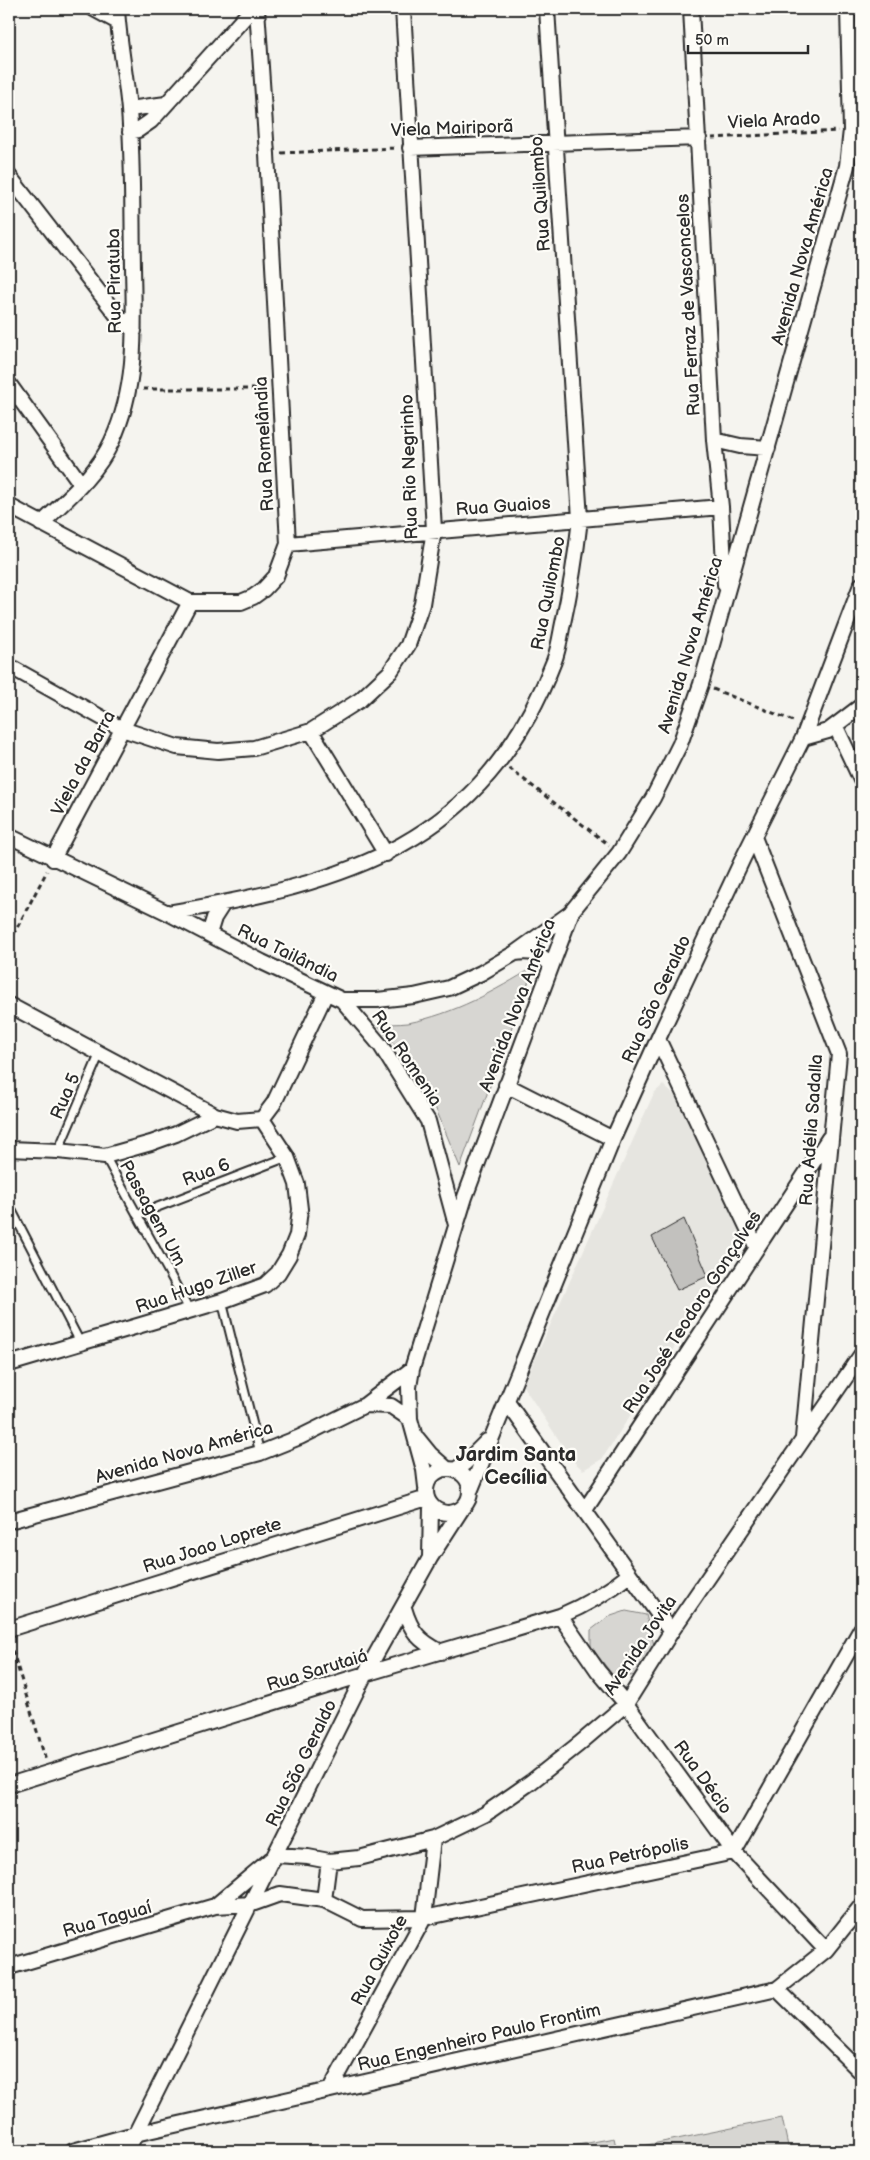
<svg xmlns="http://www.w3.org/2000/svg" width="870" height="2160" font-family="'Balsamiq Sans',sans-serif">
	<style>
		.built { fill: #e6e5e0 }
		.green { fill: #d7d6d2; stroke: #81807e }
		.building { fill: #c2c1be; stroke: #2b2b2b }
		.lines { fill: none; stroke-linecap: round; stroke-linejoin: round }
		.service-casing { stroke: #2b2b2b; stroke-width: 11 }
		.minor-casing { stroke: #2b2b2b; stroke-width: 18 }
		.path { stroke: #2b2b2b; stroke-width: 3; stroke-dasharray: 5 4; stroke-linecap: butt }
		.service { stroke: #fdfcf7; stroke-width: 7 }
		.minor { stroke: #fdfcf7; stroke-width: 14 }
		.labels { text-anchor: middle; stroke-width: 4.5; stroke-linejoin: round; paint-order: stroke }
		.street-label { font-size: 18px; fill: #2b2b2b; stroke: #fdfcf7 }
		.quarter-label { font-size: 20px; font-weight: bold; fill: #2b2b2b; stroke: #fdfcf7 }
	</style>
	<rect width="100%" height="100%" fill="#f5f4ef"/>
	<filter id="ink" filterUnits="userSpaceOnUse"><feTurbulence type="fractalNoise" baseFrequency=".02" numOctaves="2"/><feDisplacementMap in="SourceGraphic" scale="10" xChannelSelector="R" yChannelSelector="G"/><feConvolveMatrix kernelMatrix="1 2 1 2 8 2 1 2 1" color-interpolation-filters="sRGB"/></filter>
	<g filter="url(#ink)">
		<path class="built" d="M663,1085L674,1095L738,1225V1249L602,1459L583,1470L573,1461L523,1386L654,1093Z"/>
		<path class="green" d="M534,967L460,1167L423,1078L377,1024C387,1024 398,1024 408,1023C454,1014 495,991 534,967Z
			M626,1611L646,1615L654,1645L637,1675L615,1678L591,1647V1630L608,1617Z
			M782,2118L789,2151H633L632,2148Z
			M614,2138L617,2151H546Z"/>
		<path class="building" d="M684,1219L708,1276L677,1290L652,1237Z"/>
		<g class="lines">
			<defs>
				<path id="service" d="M58,1151L100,1053
					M105,1156L190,1311
					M9,1205L81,1344
					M137,1215L287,1157
					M222,1301L260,1453"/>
				<path id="minor" d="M94,9L118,22
					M691,9L714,440L721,507L725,585
					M129,109L166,104
					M130,132L138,130L151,121L252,9
					M410,148L699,138
					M9,176L116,314L134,331
					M9,384L81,484
					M714,440L740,446L768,448
					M9,506L190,602H241L253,597L264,589L276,576L288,544L267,154L257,9
					M41,524C67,499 97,474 112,441C138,385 134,326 133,266C132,214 133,162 129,110C126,76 119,43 117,9
					M288,544L721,507
					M9,666L122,729L177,747L218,751L254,748L311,731L360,700L390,672L408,645L422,604L434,530L403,9
					M836,727L861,780
					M311,731L386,854
					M803,738L828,731L861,706
					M9,836L168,913L262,962L342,1000H377L414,996L449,988L481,973L515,953L572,912
					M754,837L839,1054L803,1438
					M53,859L190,602
					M168,913C347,883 483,845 554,661C558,651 560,639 562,628C570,592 576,556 580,519L547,9
					M209,934L214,918L223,904
					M515,953C531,951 542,953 551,966
					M342,1000L381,1046L428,1121L456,1225
					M9,1005L215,1115L237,1121L262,1119L287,1157L297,1184L300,1209L297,1235L289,1255L278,1273L265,1285L222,1301L9,1364
					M658,1039L756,1246
					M506,1085L613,1139
					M262,1119L274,1103L326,993
					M9,1149L58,1151L105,1156L151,1143L176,1134L215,1115
					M507,1402L671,1632
					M365,1405L391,1406L410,1419
					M417,1438L430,1454L447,1469
					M426 1491a22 22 0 1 1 44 0a22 22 0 1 1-44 0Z
					M455,1470L465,1463L487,1441
					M426,1487L424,1470L410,1419L409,1387L412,1369L465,1197L572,911L619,853L653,798L680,744L701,684L847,166L851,130L848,9
					M471,1489L613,1139L658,1039L744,856L803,738L861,585
					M585,1510L829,1138
					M9,1521L260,1453L300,1437L365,1405L412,1369
					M430,1557L431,1506
					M404,1608C411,1632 419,1641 441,1652
					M560,1616L598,1671L626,1704L734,1852L826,1950
					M9,1629L427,1498
					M9,1785L365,1674L560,1616C586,1605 607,1593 629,1575
					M329,1861L324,1900L362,1919L424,1918L734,1852L861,1629
					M215,1906L276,1855L308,1857L329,1861L359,1858L433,1839L485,1814L531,1782L579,1744L626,1704L671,1632L861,1355
					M9,1967L215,1906L252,1904L280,1894L324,1900
					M777,1989L861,2072
					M330,2090L424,1918L433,1839
					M73,2151L135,2134L777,1989L826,1950L861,1906
					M127,2151L365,1674L430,1558L461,1510"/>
			</defs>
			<use href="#service" class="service-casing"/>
			<use href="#minor" class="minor-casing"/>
			<path class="path" d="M712,138L838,131
				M281,153L397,148
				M143,389H267
				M713,689L796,722
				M509,768L609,845
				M9,943L47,871
				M10,1642L46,1761"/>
			<use href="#service" class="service"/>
			<use href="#minor" class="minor"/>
		</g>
	</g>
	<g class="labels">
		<g class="street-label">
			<text transform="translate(774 120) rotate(-3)" y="6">Viela Arado</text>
			<text transform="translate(452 128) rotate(-2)" y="6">Viela Mairiporã</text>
			<text transform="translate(540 194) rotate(-94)" y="6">Rua Quilombo</text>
			<text transform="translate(802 256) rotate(-74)" y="6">Avenida Nova América</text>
			<text transform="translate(114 281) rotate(-91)" y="6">Rua Piratuba</text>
			<text transform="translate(688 305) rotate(-93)" y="6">Rua Ferraz de Vasconcelos</text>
			<text transform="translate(264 444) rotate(-93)" y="6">Rua Romelândia</text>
			<text transform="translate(409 467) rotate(-92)" y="6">Rua Rio Negrinho</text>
			<text transform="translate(503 506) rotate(-4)" y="6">Rua Guaios</text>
			<text transform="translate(548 593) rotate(-79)" y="6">Rua Quilombo</text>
			<text transform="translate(690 645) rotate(-73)" y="6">Avenida Nova América</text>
			<text transform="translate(83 763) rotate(-62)" y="6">Viela da Barra</text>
			<text transform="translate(288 953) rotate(26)" y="6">Rua Tailândia</text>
			<text transform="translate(656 999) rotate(-65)" y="6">Rua São Geraldo</text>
			<text transform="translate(517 1005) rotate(-69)" y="6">Avenida Nova América</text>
			<text transform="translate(407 1058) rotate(56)" y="6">Rua Romenia</text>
			<text transform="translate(65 1096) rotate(-67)" y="6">Rua 5</text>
			<text transform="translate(811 1130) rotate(-86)" y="6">Rua Adélia Sadalla</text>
			<text transform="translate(206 1172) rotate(-21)" y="6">Rua 6</text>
			<text transform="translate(153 1213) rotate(61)" y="6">Passagem Um</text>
			<text transform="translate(196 1287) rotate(-19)" y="6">Rua Hugo Ziller</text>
			<text transform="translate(692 1312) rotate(-57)" y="6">Rua José Teodoro Gonçalves</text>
			<text transform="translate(184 1452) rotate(-16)" y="6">Avenida Nova América</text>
			<text transform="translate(212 1545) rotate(-18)" y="6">Rua Joao Loprete</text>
			<text transform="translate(640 1645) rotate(-56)" y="6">Avenida Jovita</text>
			<text transform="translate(317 1670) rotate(-17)" y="6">Rua Sarutaiá</text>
			<text transform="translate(301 1763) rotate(-64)" y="6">Rua São Geraldo</text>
			<text transform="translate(703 1777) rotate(54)" y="6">Rua Décio</text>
			<text transform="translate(630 1855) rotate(-12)" y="6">Rua Petrópolis</text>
			<text transform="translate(107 1919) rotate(-16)" y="6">Rua Taguaí</text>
			<text transform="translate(379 1960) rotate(-62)" y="6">Rua Quixote</text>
			<text transform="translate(479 2037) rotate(-13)" y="6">Rua Engenheiro Paulo Frontim</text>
		</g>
		<g class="quarter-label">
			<text x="516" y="1461">Jardim Santa<tspan x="516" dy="23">Cecília</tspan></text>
		</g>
	</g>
	<rect width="870" height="2160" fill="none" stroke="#fdfcf7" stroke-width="30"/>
	<rect x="15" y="15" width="840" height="2130" fill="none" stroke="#2b2b2b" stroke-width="2" filter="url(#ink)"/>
	<path d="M688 45v8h120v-8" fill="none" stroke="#2b2b2b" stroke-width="2.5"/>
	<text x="695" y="45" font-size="15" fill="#2b2b2b" stroke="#fdfcf7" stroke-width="4" paint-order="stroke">50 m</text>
</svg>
